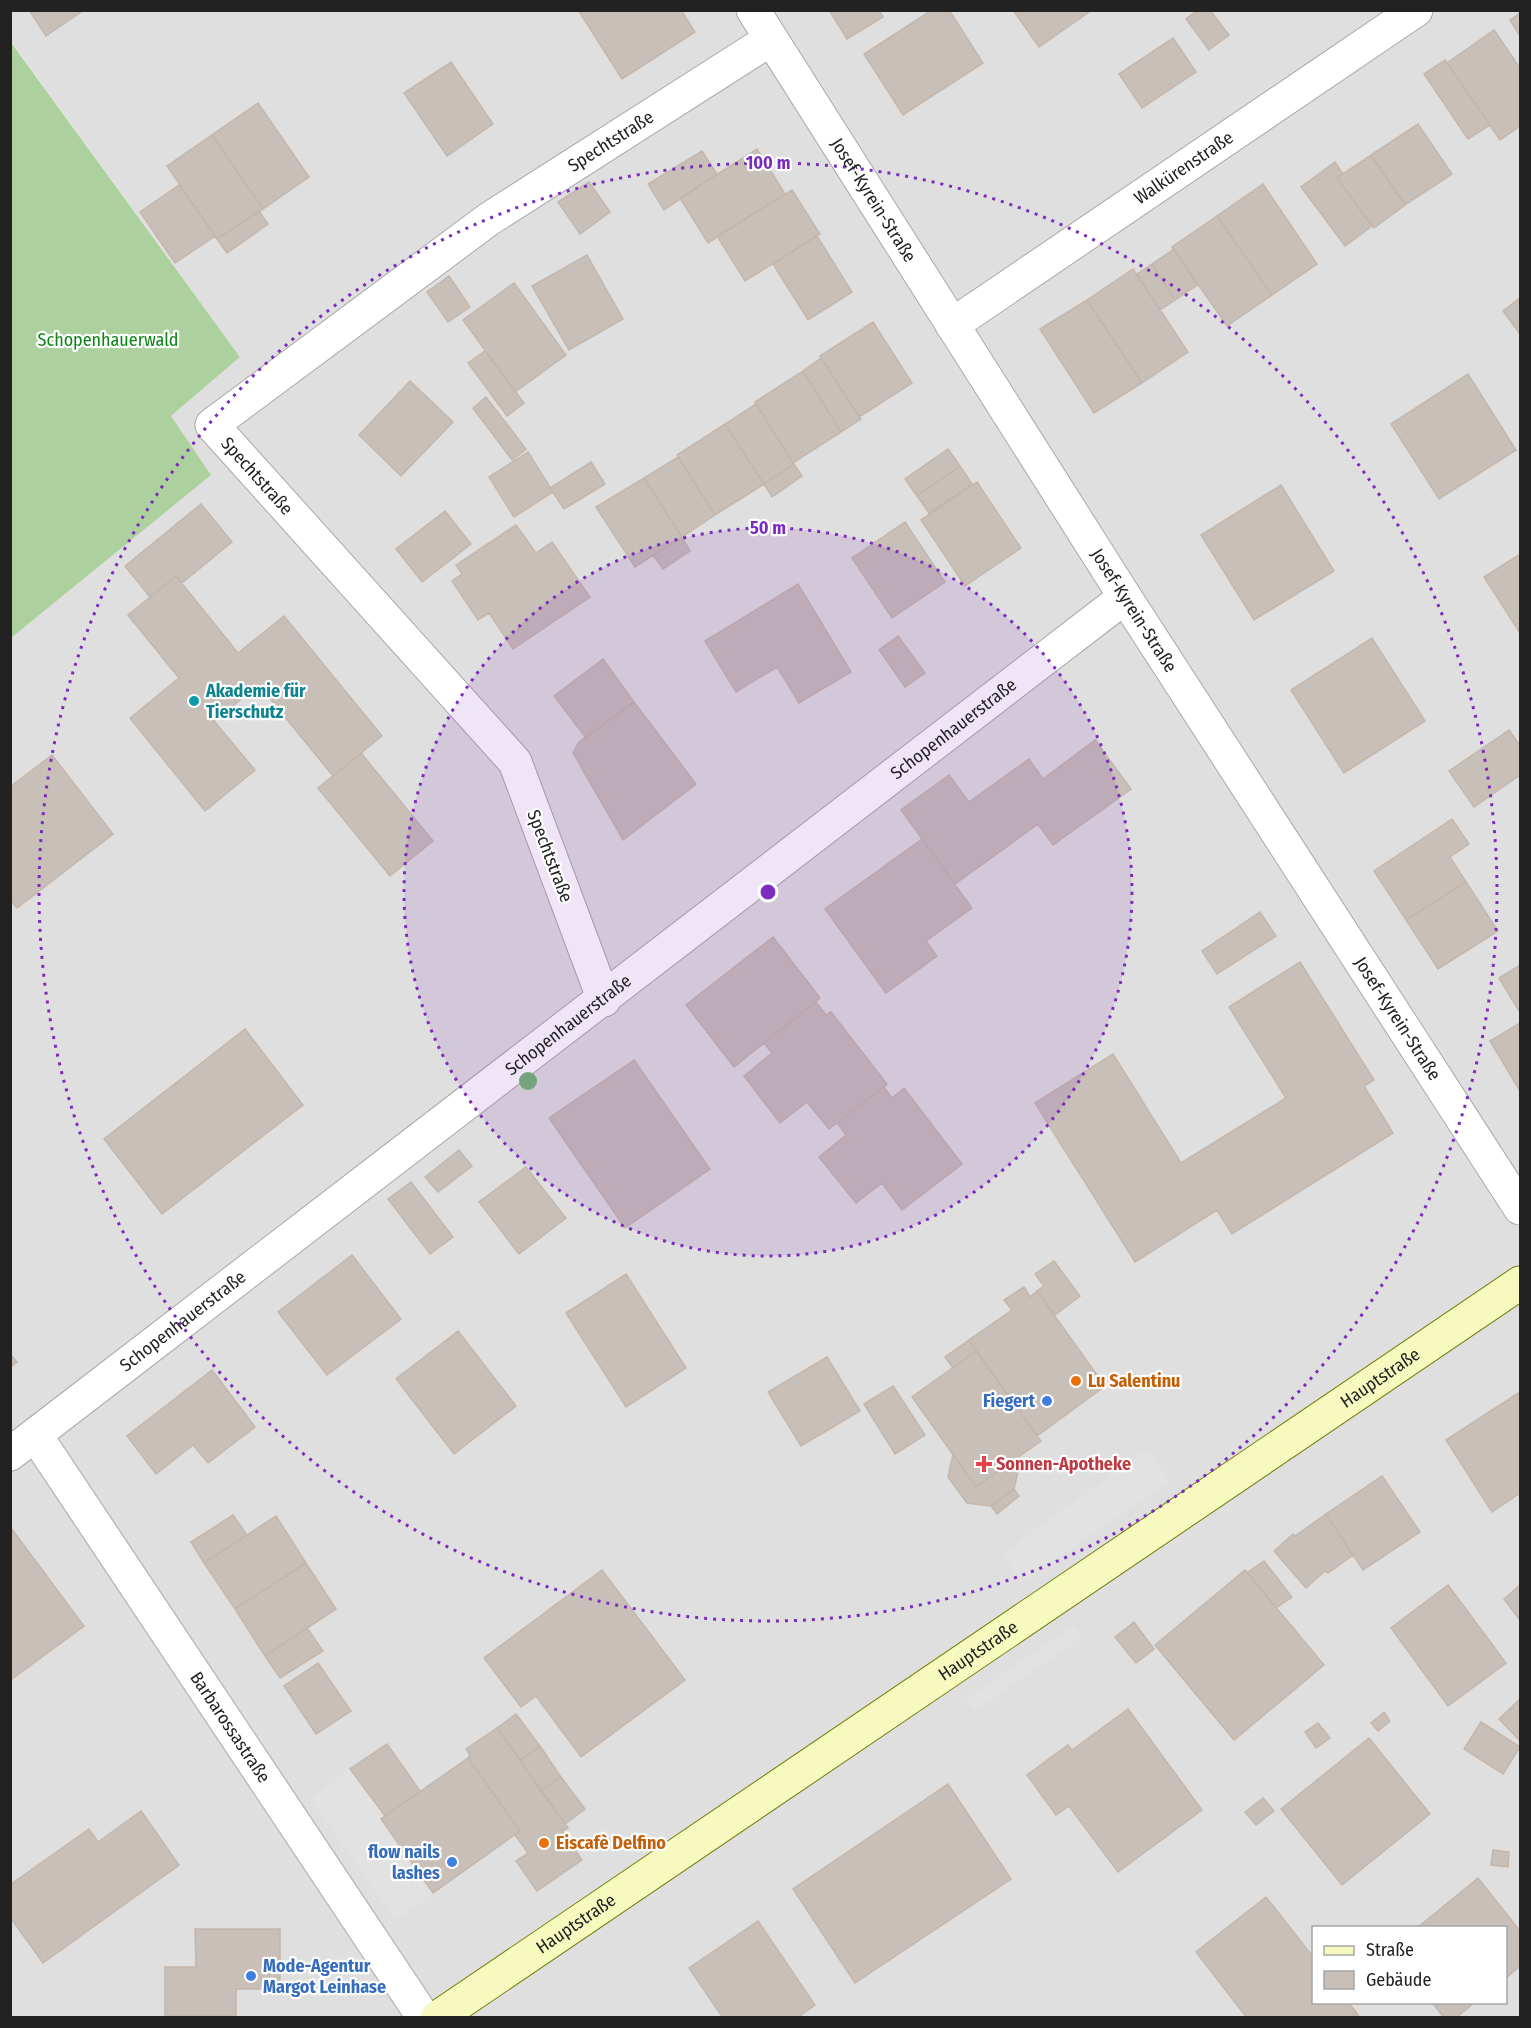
<svg xmlns="http://www.w3.org/2000/svg" width="1531" height="2028" font-family="'Fira Sans Condensed',sans-serif">
	<style>
		.residential { fill: #e0dfdf; fill-rule: evenodd }
		.forest { fill: #add19e }
		.parking { fill: #e2e2e2 }
		.building { fill: #c7bfb8; stroke: #c4b6ab; stroke-width: 1.5 }
		.lines { fill: none; stroke-linecap: round; stroke-linejoin: round }
		.street-casing { stroke: #a9a9a9; stroke-width: 35 }
		.secondary-casing { stroke: #707d05; stroke-width: 35 }
		.street { stroke: #fff; stroke-width: 33 }
		.secondary { stroke: #f7fabf; stroke-width: 33 }
		.tree { fill: #74b475 }
		.ring { fill: none; stroke: #7b2cbf; stroke-width: 3; stroke-dasharray: 3 6 }
		.culture-dot { fill: #0f9aa8; stroke: #fff; stroke-width: 2 }
		.food-dot { fill: #e8710a; stroke: #fff; stroke-width: 2 }
		.shop-dot { fill: #3f7fe0; stroke: #fff; stroke-width: 2 }
		.health-dot { fill: #e0444e; stroke: #fff; stroke-width: 2 }
		.labels { text-anchor: middle; stroke-width: 4.5; stroke-linejoin: round; paint-order: stroke }
		.street-label { font-size: 18px; fill: #222; stroke: #fff }
		.park-label { font-size: 18px; fill: #0c8416; stroke: #fff }
		.culture-label { font-size: 18px; font-weight: bold; fill: #0d838f; stroke: #fff; text-anchor: start }
		.food-label { font-size: 18px; font-weight: bold; fill: #c56008; stroke: #fff; text-anchor: start }
		.shop-label { font-size: 18px; font-weight: bold; fill: #366cbe; stroke: #fff; text-anchor: end }
		.health-label { font-size: 18px; font-weight: bold; fill: #be3a42; stroke: #fff; text-anchor: start }
		.centre { fill: #7b2cbf; stroke: #fff; stroke-width: 3 }
		.ring-label { font-size: 18px; text-anchor: middle; font-weight: bold; fill: #7b2cbf; stroke: #fff; stroke-width: 4.5; stroke-linejoin: round; paint-order: stroke }
	</style>
	<rect width="100%" height="100%" fill="#f2efe9"/>
	<path class="residential" d="M11,11H1520V2017L11,2018V638L210,475L171,416L240,357L11,41ZM1314,1928H1506V2002H1314Z"/>
	<path class="forest" d="M10,41L240,357L171,416L211,475L11,638Z"/>
	<path class="parking" d="M1147,1449L1170,1482L1022,1582L1002,1554Z
		M1074,1625L1082,1637L973,1712L965,1700Z
		M350,1769L385,1816L381,1820L433,1893L396,1920L310,1799Z"/>
	<path class="building" d="M29,10H84L46,36Z
		M578,10H681L695,32L622,79Z
		M829,10H879L883,17L847,39Z
		M932,10H949L983,63L903,115L864,54Z
		M1013,10H1092L1039,47Z
		M1198,10H1210L1229,35L1209,50L1186,19Z
		M1520,13V36L1510,20Z
		M1494,30L1520,68V126L1500,140L1447,63Z
		M1173,38L1196,72L1142,108L1119,74Z
		M1445,60L1490,125L1468,139L1424,74Z
		M451,62L493,124L447,156L404,93Z
		M258,103L309,177L263,209L212,135Z
		M1418,124L1452,174L1405,205L1371,155Z
		M212,135L263,209L217,239L167,166Z
		M757,149L785,194L708,243L680,198Z
		M702,151L717,174L664,210L648,184Z
		M1371,155L1405,205L1374,228L1337,178Z
		M1335,162L1343,174L1337,178L1372,226L1345,246L1301,187Z
		M589,182L610,212L580,234L558,202Z
		M1263,184L1317,264L1272,295L1217,216Z
		M179,185L215,236L175,263L140,212Z
		M792,190L820,234L745,281L717,236Z
		M259,211L268,224L227,253L217,239Z
		M1217,216L1272,295L1227,326L1172,247Z
		M817,236L852,292L808,320L773,264Z
		M1174,249L1197,285L1175,300L1152,264Z
		M587,255L623,319L569,350L532,286Z
		M1152,264L1175,300L1160,310L1137,274Z
		M1133,269L1188,352L1142,383L1087,300Z
		M449,276L470,307L448,322L427,292Z
		M514,283L566,355L515,392L463,320Z
		M1520,298V334L1503,311Z
		M1087,300L1142,383L1094,413L1040,329Z
		M873,322L912,383L859,417L820,356Z
		M485,351L524,403L507,416L468,363Z
		M821,358L861,419L841,432L803,371Z
		M803,371L841,432L793,463L755,402Z
		M1468,374L1516,450L1439,499L1391,424Z
		M410,381L453,422L401,476L359,435Z
		M486,397L526,449L512,460L473,408Z
		M756,404L794,464L764,484L725,424Z
		M725,424L764,484L715,515L677,455Z
		M948,449L960,466L917,496L905,479Z
		M528,452L553,492L514,517L489,477Z
		M678,457L715,515L682,537L644,478Z
		M591,462L605,484L564,509L550,488Z
		M794,464L802,476L772,497L764,484Z
		M960,466L972,484L929,513L917,496Z
		M644,478L682,537L635,567L596,507Z
		M977,482L1021,548L965,586L921,520Z
		M1281,485L1334,571L1254,620L1201,535Z
		M201,504L232,542L182,583L176,576L150,597L125,566Z
		M445,511L471,544L422,582L396,549Z
		M905,522L945,582L892,618L852,558Z
		M516,525L536,553L552,542L590,597L513,649L489,613L478,620L452,581L462,574L456,565Z
		M682,537L690,551L663,569L653,555Z
		M1520,554V633L1484,577Z
		M176,576L238,653L284,616L382,736L333,776L259,685L214,721L255,770L205,811L130,718L179,678L128,615Z
		M798,584L851,672L799,703L777,667L736,692L705,641Z
		M898,636L925,673L905,687L879,650Z
		M1372,638L1425,721L1344,773L1291,690Z
		M603,659L634,702L586,738L554,696Z
		M634,702L696,784L623,840L573,753L579,742Z
		M1509,730L1520,746V775L1474,807L1449,771Z
		M1095,740L1131,789L1053,845L1038,824L955,884L901,810L949,775L969,802L1029,759L1043,779Z
		M361,753L433,841L390,876L318,788Z
		M52,755L113,834L17,908L10,900V787Z
		M1452,819L1469,844L1450,857L1466,882L1406,920L1374,871Z
		M922,839L972,908L926,941L937,956L886,993L825,909Z
		M1466,882L1498,931L1438,969L1406,920Z
		M1260,912L1276,936L1217,974L1202,951Z
		M773,937L820,998L734,1067L686,1005Z
		M1300,962L1374,1080L1364,1086L1393,1133L1232,1234L1217,1210L1135,1262L1035,1103L1113,1054L1181,1163L1286,1098L1229,1007Z
		M1520,965V1011H1519L1499,978Z
		M816,1002L826,1015L831,1012L887,1084L829,1129L807,1102L780,1123L744,1076L772,1053L764,1043Z
		M1520,1023V1091L1490,1041Z
		M245,1029L303,1105L162,1214L104,1139Z
		M634,1060L710,1169L625,1228L549,1118Z
		M884,1087L892,1098L904,1088L962,1164L902,1210L882,1183L856,1203L819,1157L846,1135L837,1123Z
		M459,1150L472,1166L438,1192L425,1177Z
		M526,1167L566,1218L519,1254L479,1202Z
		M411,1182L453,1237L430,1254L388,1199Z
		M352,1255L401,1319L327,1375L278,1312Z
		M1054,1261L1080,1296L1055,1315L1037,1291L1044,1286L1035,1274Z
		M626,1274L686,1368L626,1407L566,1313Z
		M1024,1287L1030,1297L1037,1291L1105,1386L1037,1436L969,1340L1012,1310L1004,1300Z
		M458,1331L516,1406L454,1454L396,1379Z
		M969,1340L976,1351L953,1368L945,1357Z
		M976,1351L1041,1441L976,1487L912,1397Z
		M10,1354L17,1362L10,1367Z
		M827,1357L860,1411L801,1446L768,1392Z
		M212,1370L255,1427L208,1463L193,1445L156,1474L127,1436Z
		M893,1386L925,1435L895,1454L864,1404Z
		M1520,1392V1493L1492,1512L1446,1440Z
		M953,1454L976,1487L1014,1460L1019,1467L1014,1489L991,1506L967,1503L948,1477Z
		M1382,1476L1420,1532L1363,1570L1326,1514Z
		M1014,1489L1019,1496L997,1514L991,1506Z
		M1326,1514L1353,1555L1328,1573L1325,1571L1306,1588L1274,1551L1293,1534L1295,1536Z
		M233,1515L247,1535L204,1563L191,1542Z
		M276,1516L306,1563L235,1609L204,1563Z
		M11,1528L84,1626L12,1679L10,1676Z
		M1264,1561L1292,1597L1276,1608L1247,1573Z
		M306,1563L336,1609L265,1656L235,1609Z
		M602,1570L685,1680L581,1757L536,1696L521,1707L484,1658Z
		M1245,1570L1324,1665L1234,1740L1155,1645Z
		M1448,1585L1506,1663L1448,1706L1391,1628Z
		M1520,1585V1620L1504,1599Z
		M1134,1622L1154,1649L1136,1663L1115,1637Z
		M307,1628L323,1651L280,1678L265,1656Z
		M318,1663L351,1711L316,1734L284,1686Z
		M1520,1699V1741L1499,1719Z
		M1128,1709L1202,1810L1118,1872L1069,1806L1056,1815L1027,1775L1068,1745L1072,1750Z
		M1384,1712L1390,1721L1378,1731L1371,1723Z
		M516,1714L540,1746L520,1760L497,1728Z
		M1481,1722L1520,1747L1503,1774L1464,1749Z
		M1318,1723L1330,1738L1316,1748L1305,1732Z
		M497,1728L568,1828L562,1831L582,1860L537,1891L516,1861L528,1853L515,1835L520,1831L468,1758L470,1755L466,1749Z
		M1369,1738L1430,1814L1342,1885L1281,1809Z
		M387,1744L420,1791L385,1816L350,1769Z
		M540,1746L561,1777L541,1791L520,1760Z
		M468,1758L520,1831L433,1893L381,1819Z
		M561,1777L585,1809L565,1824L541,1791Z
		M948,1784L1011,1879L855,1983L793,1889Z
		M1263,1798L1274,1811L1256,1825L1245,1812Z
		M141,1811L179,1865L43,1963L10,1917V1885L89,1829L98,1842Z
		M1493,1850L1509,1852L1508,1867L1491,1865Z
		M1478,1878L1520,1931V1966L1506,1978V1928H1417Z
		M1266,1897L1314,1958V2002H1348L1356,2012L1348,2018H1247L1196,1952Z
		M758,1921L815,2005L797,2018H723L689,1968Z
		M195,1929H280V1989H236V2016H165V1967H196Z
		M1432,2002H1475L1456,2018H1444Z
		M1356,2012L1360,2018H1348Z"/>
	<g class="lines">
		<defs>
			<g id="street">
				<path id="s1" d="M753,10L1125,597L1520,1208"/>
				<path id="s2" d="M952,325L1416,10"/>
				<path id="s3" d="M604,1000L515,762L212,425L489,219L771,39"/>
				<path id="s4" d="M36,1436L424,2018"/>
				<path id="s5" d="M10,1454L1125,597"/>
			</g>
			<g id="secondary">
				<path id="s6" d="M437,2018L1520,1283"/>
			</g>
		</defs>
		<use href="#street" class="street-casing"/>
		<use href="#secondary" class="secondary-casing"/>
		<use href="#street" class="street"/>
		<use href="#secondary" class="secondary"/>
	</g>
	<circle class="tree" cx="528" cy="1081" r="9"/>
	<circle cx="768" cy="892" r="364" fill="#7b2cbf" fill-opacity=".12"/>
	<g class="ring">
		<circle cx="768" cy="892" r="364"/>
		<circle cx="768" cy="892" r="729"/>
	</g>
	<circle class="culture-dot" cx="194" cy="701" r="6"/>
	<g class="food-dot">
		<circle cx="1076" cy="1381" r="6"/>
		<circle cx="544" cy="1843" r="6"/>
	</g>
	<g class="shop-dot">
		<circle cx="1047" cy="1401" r="6"/>
		<circle cx="452" cy="1862" r="6"/>
		<circle cx="251" cy="1976" r="6"/>
	</g>
	<path class="health-dot" d="M981 1455h6v6h6v6h-6v6h-6v-6h-6v-6h6z"/>
	<g class="labels">
		<g class="street-label">
			<text dy="6" stroke="none"><textPath href="#s3" startOffset="1197">Spechtstraße</textPath></text>
			<text dy="6" stroke="none"><textPath href="#s2" startOffset="280">Walkürenstraße</textPath></text>
			<text dy="6" stroke="none"><textPath href="#s1" startOffset="225">Josef-Kyrein-Straße</textPath></text>
			<text transform="translate(257 476) rotate(48)" y="6">Spechtstraße</text>
			<text dy="6" stroke="none"><textPath href="#s1" startOffset="711">Josef-Kyrein-Straße</textPath></text>
			<text dy="6" stroke="none"><textPath href="#s5" startOffset="1190">Schopenhauerstraße</textPath></text>
			<text transform="translate(550 856) rotate(69)" y="6">Spechtstraße</text>
			<text dy="6" stroke="none"><textPath href="#s1" startOffset="1197">Josef-Kyrein-Straße</textPath></text>
			<text dy="6" stroke="none"><textPath href="#s5" startOffset="704">Schopenhauerstraße</textPath></text>
			<text dy="6" stroke="none"><textPath href="#s5" startOffset="218">Schopenhauerstraße</textPath></text>
			<text dy="6" stroke="none"><textPath href="#s6" startOffset="1140">Hauptstraße</textPath></text>
			<text dy="6" stroke="none"><textPath href="#s6" startOffset="654">Hauptstraße</textPath></text>
			<text dy="6" stroke="none"><textPath href="#s4" startOffset="350">Barbarossastraße</textPath></text>
			<text dy="6" stroke="none"><textPath href="#s6" startOffset="168">Hauptstraße</textPath></text>
		</g>
		<g class="park-label">
			<text x="108" y="346">Schopenhauerwald</text>
		</g>
		<g class="culture-label">
			<text x="206" y="697">Akademie für<tspan x="206" dy="21">Tierschutz</tspan></text>
		</g>
		<g class="food-label">
			<text x="1088" y="1387">Lu Salentinu</text>
			<text x="556" y="1849">Eiscafè Delfino</text>
		</g>
		<g class="shop-label">
			<text x="1035" y="1407">Fiegert</text>
			<text x="440" y="1858">flow nails<tspan x="440" dy="21">lashes</tspan></text>
			<text x="263" y="1972" text-anchor="start">Mode-Agentur<tspan x="263" dy="21">Margot Leinhase</tspan></text>
		</g>
		<g class="health-label">
			<text x="996" y="1470">Sonnen-Apotheke</text>
		</g>
	</g>
	<circle cx="768" cy="892" r="9" class="centre"/>
	<g class="ring-label">
		<text x="768" y="169">100 m</text>
		<text x="768" y="534">50 m</text>
	</g>
	<rect width="1531" height="2028" fill="none" stroke="#222222" stroke-width="24"/>
	<rect x="1312" y="1926" width="195" height="78" fill="#ffffff" stroke="#a7a7a7" stroke-width="1.5"/>
	<rect x="1324" y="1946" width="30" height="9" fill="#f7fabf" stroke="#a7a7a7" stroke-width="1.5"/>
	<text x="1366" y="1956" font-size="18" fill="#222222">Straße</text>
	<rect x="1324" y="1971" width="30" height="18" fill="#c7bfb8" stroke="#a7a7a7" stroke-width="1.5"/>
	<text x="1366" y="1986" font-size="18" fill="#222222">Gebäude</text>
</svg>
